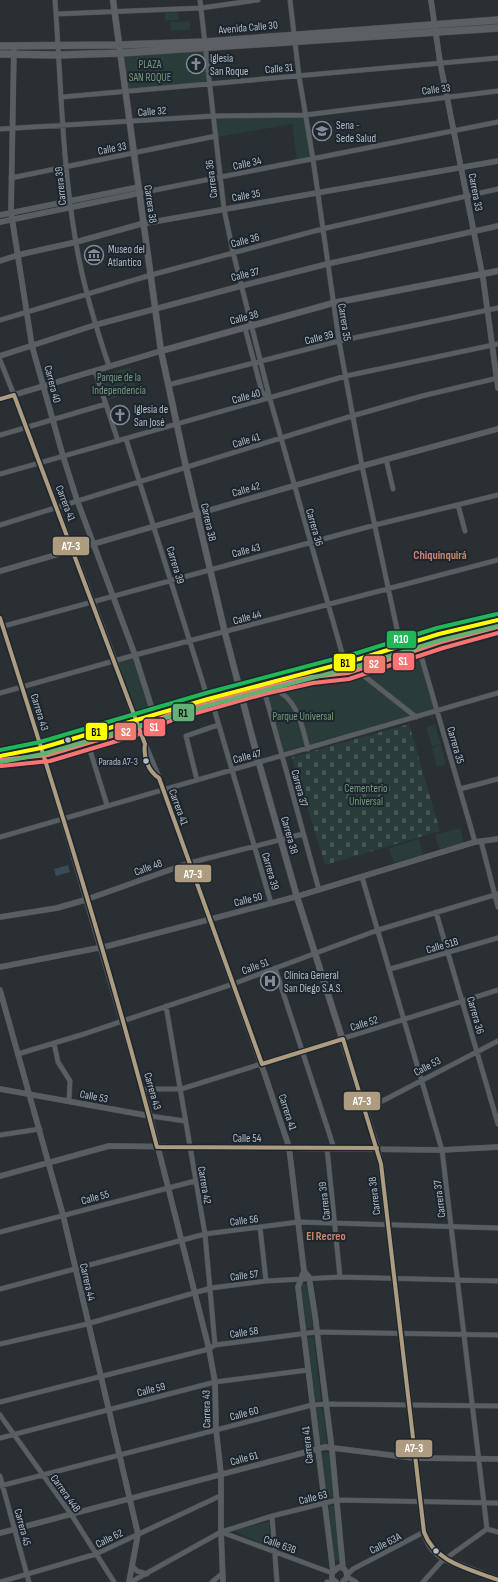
<svg xmlns="http://www.w3.org/2000/svg" width="498" height="1582" font-family="'Sofia Sans Condensed',sans-serif">
	<style>
		.cemetery { fill: url(#cemetery-stones) }
		.park { fill: #293c3a }
		.garden { fill: url(#garden-dots) }
		.water { fill: #384b5a }
		.lines { fill: none; stroke-linecap: round; stroke-linejoin: round }
		.minor-casing { stroke: #474b4e; stroke-width: 5.5 }
		.tertiary-casing { stroke: #474b4e; stroke-width: 6 }
		.secondary-casing { stroke: #474b4e; stroke-width: 7 }
		.primary-casing { stroke: #474c50; stroke-width: 8 }
		.trunk-casing { stroke: #464b4f; stroke-width: 8 }
		.minor { stroke: #595e62; stroke-width: 4.5 }
		.tertiary { stroke: #595e62; stroke-width: 5.5 }
		.secondary { stroke: #5d6166; stroke-width: 6 }
		.primary { stroke: #5b5f64; stroke-width: 7 }
		.trunk { stroke: #5c6064; stroke-width: 7 }
		.bus-1-casing { stroke: #1d262e; stroke-width: 7 }
		.bus-2-casing { stroke: #1d262e; stroke-width: 7 }
		.bus-3-casing { stroke: #1d262e; stroke-width: 7 }
		.bus-4-casing { stroke: #1d262e; stroke-width: 7 }
		.bus-5-casing { stroke: #1d262e; stroke-width: 7 }
		.bus-6-casing { stroke: #1d262e; stroke-width: 7 }
		.bus-1 { stroke: #ae9c80; stroke-width: 4 }
		.bus-2 { stroke: #ef7c70; stroke-width: 4 }
		.bus-3 { stroke: #fc7373; stroke-width: 4 }
		.bus-4 { stroke: #ff0; stroke-width: 4 }
		.bus-5 { stroke: #62b274; stroke-width: 4 }
		.bus-6 { stroke: #20b857; stroke-width: 4 }
		.bus-dot { fill: #b3bcc5; stroke: #1d262e; stroke-width: 1.5 }
		.labels { text-anchor: middle; stroke-width: 4; stroke-linejoin: round; paint-order: stroke }
		.bus-label { font-size: 10px; fill: #b3bcc5; stroke: #1d262e; text-anchor: end }
		.street-label { font-size: 11px; fill: #b3bcc5; stroke: #1d262e }
		.poi-label { font-size: 11px; fill: #b3bcc5; stroke: #1d262e; text-anchor: start }
		.park-label { font-size: 11px; fill: #739977; stroke: #1d262e }
		.neighbourhood-label { font-size: 12px; font-weight: bold; fill: #ca8669; stroke: #1d262e }
		.line-badge { stroke: #1d262e; stroke-width: 1.5 }
		.badge-label { font-size: 11px; text-anchor: middle; font-weight: bold; fill: #fff }
		.pale-badge-label { font-size: 11px; text-anchor: middle; font-weight: bold; fill: #111 }
	</style>
	<defs>
		<pattern id="cemetery-stones" width="16" height="16" patternUnits="userSpaceOnUse"><rect width="16" height="16" fill="#293c3a"/><path d="M2 7V4a2 2 0 0 1 4 0v3zM10 15v-3a2 2 0 0 1 4 0v3z" fill="#465655"/></pattern>
		<pattern id="garden-dots" width="8" height="8" patternUnits="userSpaceOnUse"><rect width="8" height="8" fill="#293c3a"/><path d="M2 2h.1M6 6h.1" fill="none" stroke="#465655" stroke-width="1.8" stroke-linecap="round"/></pattern>
	</defs>
	<rect width="100%" height="100%" fill="#292f33"/>
	<path class="cemetery" d="M409,724L440,831L325,865L292,757Z"/>
	<path class="park" d="M178,12L179,20L165,21V13Z
		M190,21V30L171,31L170,22Z
		M206,51V82L127,90L122,53Z
		M305,115L313,159L297,162L292,124L218,137L216,118Z
		M130,367L137,391L108,400L100,376Z
		M419,657L435,709L282,752L267,694L314,683L356,677Z
		M134,658L150,708L136,713L118,663Z
		M435,724L441,744L432,747L426,727Z
		M441,745L446,765L437,767L432,748Z
		M460,828L464,843L439,849L435,835Z
		M419,839L423,855L394,863L389,848Z
		M302,1283L308,1285L313,1326L310,1328H306L305,1326L300,1287Z
		M309,1337L314,1338L321,1399L319,1401L314,1400L307,1340Z
		M317,1407L323,1409L327,1443L325,1444L319,1443L316,1409Z
		M327,1452L329,1454L334,1495L331,1498L327,1499L325,1496L321,1457L322,1453Z
		M333,1505L335,1508L340,1559L337,1561L334,1560L333,1557L329,1508L330,1506Z
		M269,1522L270,1547L234,1531L235,1530Z"/>
	<path class="garden" d="M163,56L166,57L164,65L134,59L135,57L161,62Z"/>
	<path class="water" d="M68,865L70,872L56,876L54,869Z"/>
	<g class="lines">
		<defs>
			<path id="minor" d="M55,0C61,81 62,163 76,243C83,285 95,325 109,366
				M200,0L224,209L233,252L270,399L344,660
				M290,0L299,76L313,159L339,341L362,466L400,643
				M56,14L201,8L258,0
				M62,97L498,58
				M0,129L214,116L305,115L498,91
				M11,178L216,136
				M140,193L498,122
				M0,320L151,275L322,229L498,189
				M245,328L262,392L270,399
				M0,360L14,395
				M95,371L118,441
				M168,385L339,341L498,308
				M0,435L106,404
				M126,439L207,696
				M386,459L393,489
				M0,474L346,376L498,344
				M458,505L465,531
				M0,525L352,416L422,396L498,378
				M0,627L375,525L498,495
				M420,652L475,842
				M359,672L416,717
				M274,689C298,699 302,726 308,749
				M264,690L319,890
				M0,693L135,655L498,560
				M213,705L271,903
				M89,747L107,805
				M197,780L186,736L218,725
				M460,789L498,779
				M0,837L498,693
				M481,841L498,907
				M189,863L303,834
				M362,877L442,1150L487,1529
				M436,912L498,1124
				M275,968L334,1148
				M390,969L498,938
				M166,1006L205,1234L215,1345
				M54,1043L58,1062L70,1081L69,1101
				M18,1054L84,1034L233,984L378,930L498,894
				M142,1089H181L498,990
				M365,1110L498,1041
				M150,1116L185,1121
				M0,1135L40,1129
				M327,1148L340,1277
				M260,1227L266,1281
				M0,1232L195,1181
				M0,1289L205,1234L298,1222L498,1228
				M0,1344L87,1324L211,1288L266,1281L340,1277L498,1281
				M0,1402L209,1349L215,1345L316,1332L498,1335
				M0,1415L71,1514L114,1582
				M0,1438L215,1382L308,1370
				M0,1476L29,1582
				M0,1486L312,1405L326,1404L498,1406
				M272,1516L277,1582
				M221,1532L332,1573
				M133,1567L137,1571L147,1574
				M347,1575L353,1569L424,1532
				M347,1577L356,1582
				M0,1582L96,1554L220,1496
				M131,1582L221,1532L272,1516L337,1500L498,1503
				M212,1582L223,1573
				M327,1582H335
				M423,1582L441,1562L487,1529L498,1532"/>
			<path id="tertiary" d="M431,0L440,62L483,278L498,388
				M14,46L11,212L32,346L63,456L77,500L135,655L153,712
				M0,215L139,187
				M0,222L140,193
				M0,261L18,255L76,242L141,224L498,161
				M0,356L95,325L241,286L327,264L498,226
				M14,395L115,661L134,718L159,778L265,1075L289,1147L304,1271L309,1277L315,1315L332,1450L343,1568
				M0,399L161,351
				M0,571L362,466L498,429
				M0,618L45,759L150,1116L209,1349L215,1382L216,1429L221,1474V1532L223,1582
				M0,917L57,908L85,900L189,863
				M0,967L108,946L295,897L475,842L498,839
				M0,990L63,1215L138,1534L129,1582
				M0,1089L150,1116
				M0,1176L109,1146L442,1150L498,1147
				M304,1271L298,1287L333,1571
				M0,1533L325,1447L414,1458L498,1459
				M336,1582L332,1579V1573L339,1567C344,1567 347,1571 347,1577L343,1582"/>
			<path id="secondary" d="M113,0L161,351L186,467L225,633L259,763L297,897L377,1148L381,1164L424,1532C428,1545 433,1552 444,1559L498,1580
				M161,351L333,303L498,271"/>
			<path id="primary" d="M0,754L356,657L438,632L498,618
				M0,764L39,760L89,747L139,732L173,716L273,688L348,675L498,629"/>
			<path id="trunk" d="M0,46L118,45L205,42L498,20
				M0,54L58,55L122,53L498,28"/>
		</defs>
		<use href="#minor" class="minor-casing"/>
		<use href="#tertiary" class="tertiary-casing"/>
		<use href="#secondary" class="secondary-casing"/>
		<use href="#primary" class="primary-casing"/>
		<use href="#trunk" class="trunk-casing"/>
		<use href="#minor" class="minor"/>
		<use href="#tertiary" class="tertiary"/>
		<use href="#secondary" class="secondary"/>
		<use href="#primary" class="primary"/>
		<use href="#trunk" class="trunk"/>
		<defs>
			<path id="bus-1" d="M0,399L14,395L145,744C143,757 148,771 159,778L262,1064L343,1039L381,1164L424,1532C435,1563 470,1569 498,1580
				M0,618C56,793 111,969 157,1147L377,1148"/>
			<path id="bus-2" d="M0,760L48,755L135,729L173,713L263,688L312,677L348,673L441,642L498,627"/>
			<path id="bus-3" d="M1,766L50,761L137,735L175,719L264,694L313,683L349,679L443,648L498,633"/>
			<path id="bus-4" d="M0,756L41,748L208,699L359,659L439,634L498,620"/>
			<path id="bus-5" d="M1,762L43,754L210,705L361,665L441,640L498,626"/>
			<path id="bus-6" d="M0,750L40,742L206,693L357,653L437,628L497,614"/>
		</defs>
		<use href="#bus-1" class="bus-1-casing"/>
		<use href="#bus-2" class="bus-2-casing"/>
		<use href="#bus-3" class="bus-3-casing"/>
		<use href="#bus-4" class="bus-4-casing"/>
		<use href="#bus-5" class="bus-5-casing"/>
		<use href="#bus-6" class="bus-6-casing"/>
		<use href="#bus-1" class="bus-1"/>
		<use href="#bus-2" class="bus-2"/>
		<use href="#bus-3" class="bus-3"/>
		<use href="#bus-4" class="bus-4"/>
		<use href="#bus-5" class="bus-5"/>
		<use href="#bus-6" class="bus-6"/>
	</g>
	<defs>
		<symbol id="church-ring" viewBox="-11 -11 22 22"><circle r="9.5" fill="#1d262e" stroke="#838b92" stroke-width="1.5"/><path d="M-1.2-6h2.4v3.5h3.3v2.4h-3.3V6h-2.4V-.1h-3.3v-2.4h3.3Z" fill="#838b92"/></symbol>
		<symbol id="university-ring" viewBox="-11 -11 22 22"><circle r="9.5" fill="#1d262e" stroke="#838b92" stroke-width="1.5"/><path d="M0-5L7-2L0 1L-7-2ZM-4 1L0 2.5L4 1V4Q0 6-4 4Z" fill="#838b92"/></symbol>
		<symbol id="museum-ring" viewBox="-11 -11 22 22"><circle r="9.5" fill="#1d262e" stroke="#838b92" stroke-width="1.5"/><path d="M0-6L6-3V-2H-6V-3ZM-5-1h2V3h-2ZM-1-1h2V3h-2ZM3-1h2V3H3ZM-6 4H6V6H-6Z" fill="#838b92"/></symbol>
		<symbol id="hospital-ring" viewBox="-11 -11 22 22"><circle r="9.5" fill="#1d262e" stroke="#838b92" stroke-width="1.5"/><path d="M-5-5h3v3.5h4V-5h3V5h-3V1.5h-4V5h-3Z" fill="#838b92"/></symbol>
	</defs>
	<g fill-rule="evenodd">
		<use href="#church-ring" x="185" y="53" width="22" height="22"/>
		<use href="#university-ring" x="311" y="120" width="22" height="22"/>
		<use href="#museum-ring" x="83" y="244" width="22" height="22"/>
		<use href="#church-ring" x="109" y="404" width="22" height="22"/>
		<use href="#hospital-ring" x="259" y="970" width="22" height="22"/>
	</g>
	<g class="bus-dot">
		<circle cx="68" cy="740" r="3.5"/>
		<circle cx="146" cy="761" r="3.5"/>
		<circle cx="436" cy="1551" r="3.5"/>
	</g>
	<g class="labels">
		<g class="bus-label">
			<text x="138" y="765">Parada A7-3</text>
		</g>
		<g class="street-label">
			<text transform="translate(248 27) rotate(-5)" y="4">Avenida Calle 30</text>
			<text transform="translate(279 68) rotate(-5)" y="4">Calle 31</text>
			<text transform="translate(436 89) rotate(-7)" y="4">Calle 33</text>
			<text transform="translate(152 111) rotate(-4)" y="4">Calle 32</text>
			<text transform="translate(112 148) rotate(-11)" y="4">Calle 33</text>
			<text transform="translate(247 163) rotate(-12)" y="4">Calle 34</text>
			<text transform="translate(211 179) rotate(-97)" y="4">Carrera 36</text>
			<text transform="translate(60 186) rotate(-96)" y="4">Carrera 39</text>
			<text transform="translate(476 192) rotate(79)" y="4">Carrera 33</text>
			<text transform="translate(246 195) rotate(-10)" y="4">Calle 35</text>
			<text transform="translate(151 204) rotate(82)" y="4">Carrera 38</text>
			<text transform="translate(245 240) rotate(-15)" y="4">Calle 36</text>
			<text transform="translate(245 274) rotate(-14)" y="4">Calle 37</text>
			<text transform="translate(244 317) rotate(-15)" y="4">Calle 38</text>
			<text transform="translate(345 322) rotate(81)" y="4">Carrera 35</text>
			<text transform="translate(319 337) rotate(-14)" y="4">Calle 39</text>
			<text transform="translate(53 384) rotate(75)" y="4">Carrera 40</text>
			<text transform="translate(246 396) rotate(-15)" y="4">Calle 40</text>
			<text transform="translate(246 440) rotate(-17)" y="4">Calle 41</text>
			<text transform="translate(246 489) rotate(-16)" y="4">Calle 42</text>
			<text transform="translate(66 503) rotate(69)" y="4">Carrera 41</text>
			<text transform="translate(209 522) rotate(77)" y="4">Carrera 38</text>
			<text transform="translate(315 527) rotate(74)" y="4">Carrera 36</text>
			<text transform="translate(246 550) rotate(-15)" y="4">Calle 43</text>
			<text transform="translate(176 565) rotate(73)" y="4">Carrera 39</text>
			<text transform="translate(247 617) rotate(-15)" y="4">Calle 44</text>
			<text transform="translate(40 712) rotate(73)" y="4">Carrera 43</text>
			<text transform="translate(456 745) rotate(74)" y="4">Carrera 35</text>
			<text transform="translate(247 756) rotate(-14)" y="4">Calle 47</text>
			<text transform="translate(300 788) rotate(75)" y="4">Carrera 37</text>
			<text transform="translate(179 807) rotate(70)" y="4">Carrera 41</text>
			<text transform="translate(290 835) rotate(74)" y="4">Carrera 38</text>
			<text transform="translate(148 867) rotate(-20)" y="4">Calle 48</text>
			<text transform="translate(271 871) rotate(74)" y="4">Carrera 39</text>
			<text transform="translate(248 899) rotate(-14)" y="4">Calle 50</text>
			<text transform="translate(442 945) rotate(-16)" y="4">Calle 51B</text>
			<text transform="translate(255 966) rotate(-20)" y="4">Calle 51</text>
			<text transform="translate(476 1015) rotate(74)" y="4">Carrera 36</text>
			<text transform="translate(364 1023) rotate(-17)" y="4">Calle 52</text>
			<text transform="translate(427 1066) rotate(-28)" y="4">Calle 53</text>
			<text transform="translate(153 1091) rotate(74)" y="4">Carrera 43</text>
			<text transform="translate(94 1096) rotate(11)" y="4">Calle 53</text>
			<text transform="translate(288 1112) rotate(72)" y="4">Carrera 41</text>
			<text x="247" y="1142">Calle 54</text>
			<text transform="translate(205 1185) rotate(80)" y="4">Carrera 42</text>
			<text transform="translate(374 1196) rotate(-97)" y="4">Carrera 38</text>
			<text transform="translate(95 1197) rotate(-15)" y="4">Calle 55</text>
			<text transform="translate(439 1199) rotate(-97)" y="4">Carrera 37</text>
			<text transform="translate(324 1201) rotate(-97)" y="4">Carrera 39</text>
			<text transform="translate(244 1220) rotate(-7)" y="4">Calle 56</text>
			<text transform="translate(244 1275) rotate(-7)" y="4">Calle 57</text>
			<text transform="translate(88 1282) rotate(77)" y="4">Carrera 44</text>
			<text transform="translate(244 1332) rotate(-8)" y="4">Calle 58</text>
			<text transform="translate(151 1389) rotate(-14)" y="4">Calle 59</text>
			<text transform="translate(206 1409) rotate(-91)" y="4">Carrera 43</text>
			<text transform="translate(244 1413) rotate(-14)" y="4">Calle 60</text>
			<text transform="translate(307 1445) rotate(-96)" y="4">Carrera 41</text>
			<text transform="translate(244 1458) rotate(-15)" y="4">Calle 61</text>
			<text transform="translate(66 1493) rotate(54)" y="4">Carrera 44B</text>
			<text transform="translate(313 1497) rotate(-14)" y="4">Calle 63</text>
			<text transform="translate(23 1527) rotate(75)" y="4">Carrera 45</text>
			<text transform="translate(109 1538) rotate(-26)" y="4">Calle 62</text>
			<text transform="translate(385 1543) rotate(-27)" y="4">Calle 63A</text>
			<text transform="translate(280 1544) rotate(20)" y="4">Calle 63B</text>
		</g>
		<g class="poi-label">
			<text x="210" y="62">Iglesia<tspan x="210" dy="13">San Roque</tspan></text>
			<text x="336" y="129">Sena -<tspan x="336" dy="13">Sede Salud</tspan></text>
			<text x="108" y="253">Museo del<tspan x="108" dy="13">Atlantico</tspan></text>
			<text x="134" y="413">Iglesia de<tspan x="134" dy="13">San José</tspan></text>
			<text x="284" y="979">Clínica General<tspan x="284" dy="13">San Diego S.A.S.</tspan></text>
		</g>
		<g class="park-label">
			<text x="150" y="68">PLAZA<tspan x="150" dy="13">SAN ROQUE</tspan></text>
			<text x="119" y="381">Parque de la<tspan x="119" dy="13">Independencia</tspan></text>
			<text x="303" y="720">Parque Universal</text>
			<text x="366" y="792">Cementerio<tspan x="366" dy="13">Universal</tspan></text>
		</g>
		<g class="neighbourhood-label">
			<text x="440" y="559">Chiquinquirá</text>
			<text x="326" y="1240">El Recreo</text>
		</g>
	</g>
	<g class="line-badge">
		<rect x="52" y="536" width="38" height="20" rx="4" fill="#ae9c80"/>
		<rect x="386" y="630" width="31" height="19" rx="4" fill="#20b857"/>
		<rect x="392" y="652" width="23" height="19" rx="4" fill="#fc7373"/>
		<rect x="333" y="653" width="23" height="19" rx="4" fill="#ff0"/>
		<rect x="363" y="655" width="23" height="19" rx="4" fill="#ef7c70"/>
		<rect x="172" y="703" width="23" height="19" rx="4" fill="#62b274"/>
		<rect x="143" y="718" width="23" height="19" rx="4" fill="#fc7373"/>
		<rect x="114" y="722" width="23" height="19" rx="4" fill="#ef7c70"/>
		<rect x="85" y="722" width="23" height="19" rx="4" fill="#ff0"/>
		<rect x="174" y="864" width="38" height="19" rx="4" fill="#ae9c80"/>
		<rect x="343" y="1091" width="38" height="20" rx="4" fill="#ae9c80"/>
		<rect x="395" y="1439" width="38" height="19" rx="4" fill="#ae9c80"/>
	</g>
	<g class="badge-label">
		<text x="71" y="550">A7-3</text>
		<text x="401" y="643">R10</text>
		<text x="403" y="665">S1</text>
		<text x="374" y="668">S2</text>
		<text x="154" y="731">S1</text>
		<text x="126" y="736">S2</text>
		<text x="193" y="878">A7-3</text>
		<text x="362" y="1105">A7-3</text>
		<text x="414" y="1452">A7-3</text>
	</g>
	<g class="pale-badge-label">
		<text x="345" y="667">B1</text>
		<text x="183" y="717">R1</text>
		<text x="96" y="736">B1</text>
	</g>
</svg>
